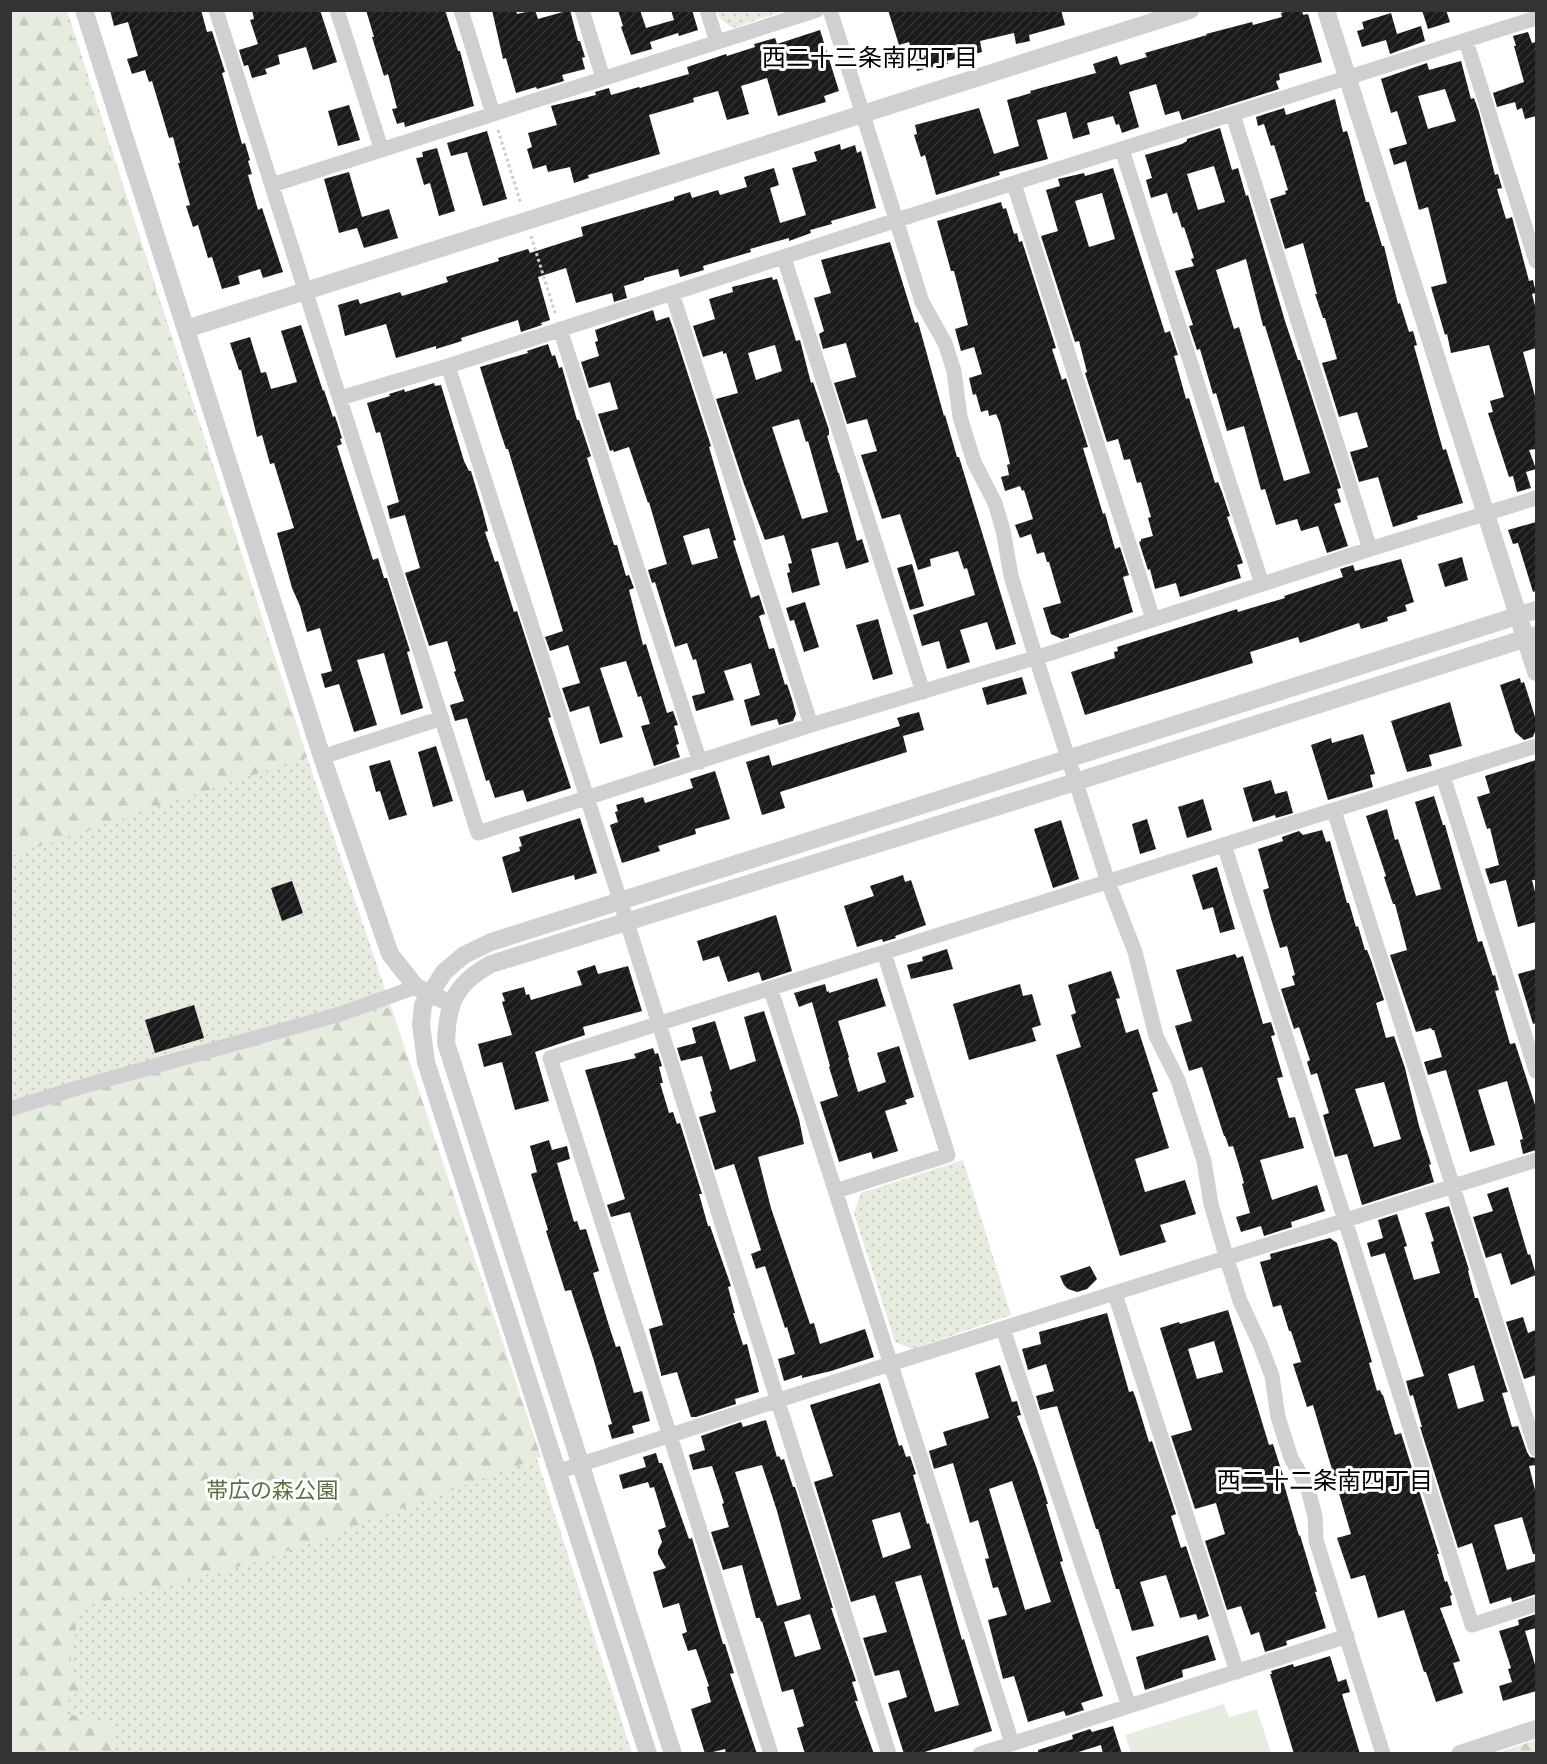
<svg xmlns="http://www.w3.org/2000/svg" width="1547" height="1764" font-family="Mulish,'Noto Sans JP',sans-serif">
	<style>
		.grass { fill: url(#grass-dots) }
		.forest { fill: url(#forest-firs) }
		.pitch { fill: #e6ecdf }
		.building { fill: url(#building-hatch); fill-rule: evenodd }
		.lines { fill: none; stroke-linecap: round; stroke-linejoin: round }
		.path { stroke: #cdcdcd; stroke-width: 3; stroke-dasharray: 3 3; stroke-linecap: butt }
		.minor { stroke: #d0d0d0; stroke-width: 15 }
		.tertiary { stroke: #d0d0d0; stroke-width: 18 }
		.labels { text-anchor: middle; stroke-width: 6; stroke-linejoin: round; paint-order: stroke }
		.park-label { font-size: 22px; fill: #56703f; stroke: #fff }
		.neighbourhood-label { font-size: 24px; fill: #000; stroke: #fff }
	</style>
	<defs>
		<pattern id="grass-dots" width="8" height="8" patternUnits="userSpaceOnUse" patternTransform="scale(1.5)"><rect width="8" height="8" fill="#e6ecdf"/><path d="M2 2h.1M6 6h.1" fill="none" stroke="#c6cbc0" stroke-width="1.8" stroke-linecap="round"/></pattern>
		<pattern id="forest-firs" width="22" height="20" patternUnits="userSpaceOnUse" patternTransform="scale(1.5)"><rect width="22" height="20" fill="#e6ecdf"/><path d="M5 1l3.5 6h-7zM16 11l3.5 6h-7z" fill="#c6cbc0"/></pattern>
		<pattern id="building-hatch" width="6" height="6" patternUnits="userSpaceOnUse" patternTransform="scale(1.5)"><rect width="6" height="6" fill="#1a1a1a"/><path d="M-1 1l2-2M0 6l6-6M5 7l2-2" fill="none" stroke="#333"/></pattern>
	</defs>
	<rect width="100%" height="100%" fill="#fff"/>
	<path class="grass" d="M67,10L307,757L391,1007L632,1753L11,1754L10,11Z
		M717,11V10L783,11L733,28L720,19Z
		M963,1160L1011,1315L912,1349L895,1342L854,1213L861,1193Z"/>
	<path class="forest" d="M10,11H64L307,757L11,856Z
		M391,1007L541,1457L257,1562L90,1605L77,1621L68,1675L83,1690L69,1698L67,1714L102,1721L118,1729L110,1753L11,1754V1110Z
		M1536,1740V1753H1496Z"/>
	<path class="pitch" d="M1224,1704L1229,1717L1257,1709L1271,1753H1131L1125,1735Z"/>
	<path class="building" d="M110,10H201L207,32L212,31L225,72L222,73L242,144L245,143L250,160L248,161L252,174L248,175L258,210L262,208L283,272L263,278L260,269L238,276L240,284L222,289L212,257L208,258L198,225L193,227L186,206L190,205L178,163H180L173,137L169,138L152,81L149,82L145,70L132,74L127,59L138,56L128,22L114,26Z
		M252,10H320L337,62L313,70L306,47L278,55L280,64L265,69L267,74L252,78L248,65L244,66L239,50L258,44L250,20L254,19Z
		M366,10H445L458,51H460L474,106L405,127L404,122L397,124L392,109L397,108L388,74L384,76L372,37H374Z
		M492,10H516L517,14L535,10L538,19L570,10L578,41H580L585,57L582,58L585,69L562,75L564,81L537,89L536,87L516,93L506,58L503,59Z
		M618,10H640L646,28L674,20L671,10H692L698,30L679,36L678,33L650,42L652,49L631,55L621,27L623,26Z
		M888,10H1061L1065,25L1029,35L1030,41L1016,44L1014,33L980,41L982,52L947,61L948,64L934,68L933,67L917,71L909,42L899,45Z
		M1289,10H1302L1303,15L1308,14L1322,62L1279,74L1280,80L1276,81L1279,89L1182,120L1179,111L1165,115L1156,84L1129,92L1139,127L1122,133L1119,124L1116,125L1113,116L1087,123L1090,134L1073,139L1066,112L1037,120L1048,159L999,172L1000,175L936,195L925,155L921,157L914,135L917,134L915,125L979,108L994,154L1019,146L1007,100L1031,93L1030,91L1096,73L1093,64L1117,56L1120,65L1147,57L1145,53L1207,35L1206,34L1252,22L1253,25L1282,17L1281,13Z
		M1422,10H1446L1450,22L1428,29Z
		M1391,13L1397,34L1421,26L1425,41L1390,54L1386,40L1362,47L1357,31L1364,29L1362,22Z
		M820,30L839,91L824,96L826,102L778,116L767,78L741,86L749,114L727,120L718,91L693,98L694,102L649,115L660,154L588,175L589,178L574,183L570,167L548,172L546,165L533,169L527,149L532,147L528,133L557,125L551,106L596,95L595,92L609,88L611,95L639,87L640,88L689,74L687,67L726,54L727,56L755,47L754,44L775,38L777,44Z
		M1528,32L1532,43L1536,42V116L1525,119L1522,108L1517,110L1515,102L1497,107L1493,93L1524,82L1514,46H1516L1513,36Z
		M1461,61L1471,99L1474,98L1479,112L1495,175L1498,174L1502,188L1497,189L1506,219L1512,217L1529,281L1533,280L1536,293L1532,294L1536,310V348L1523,352L1536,400V449L1529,450L1536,469L1526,472L1531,488L1517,492L1513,476L1509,477L1488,413L1493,412L1490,401L1504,397L1489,345L1451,353L1447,334L1445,335L1431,287L1447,283L1428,207L1419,210L1406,161L1394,165L1389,149L1407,144L1397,111L1391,113L1381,79L1427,63L1429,70ZM1445,89L1456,121L1428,129L1418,96Z
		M1335,99L1343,132L1347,131L1350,141L1366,202H1369L1382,246H1384L1398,304L1400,303L1409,332L1413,331L1417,345L1414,346L1443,450L1446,449L1463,503L1417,516L1418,519L1393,527L1378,477L1359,482L1350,452L1368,447L1357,412L1339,417L1322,363L1337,359L1325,318H1323L1315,294H1317L1303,243L1285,249L1270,199L1286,194L1285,191L1288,190L1274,145L1271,146L1264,124L1258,126L1256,117L1284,108L1286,115Z
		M349,105L360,140L338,146L328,111Z
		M1220,128L1232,170L1238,168L1246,196L1248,195L1285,321L1298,360H1300L1341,488L1337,489L1341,502L1334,504L1348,546L1327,553L1318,526L1301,531L1297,519L1276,525L1265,489L1261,490L1244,426L1227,431L1216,393L1213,394L1200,349L1197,350L1189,326L1193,325L1175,271L1194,266L1191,259L1194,258L1184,227L1182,228L1177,212L1173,214L1167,193L1151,198L1146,180L1152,178L1145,155L1182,144L1187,141V139ZM1214,166L1225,202L1198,210L1187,174ZM1246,259L1263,326H1265L1310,473L1284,481L1239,327L1234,329L1216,270Z
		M487,131L507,199L483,206L467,152L451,156L447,143Z
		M840,144L841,150L855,145L857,153L861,151L876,208L831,221L832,224L810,230L811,233L789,241V238L750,249L751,252L703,266L704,270L680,277L678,269L644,278V280L624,286L627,298L614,302L612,293L576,303L566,268L538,277L550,320L541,323L542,325L521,332L518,320L461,338L462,341L436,349V346L396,358L386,324L345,336L338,305L358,299L360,304L400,292L402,296L448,282L446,277L499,261L498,258L528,249L530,253L583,236L581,227L674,200V197L690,192L692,198L718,190L720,195L747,187L744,177L774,168L779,185L770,188L780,223L806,215L792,168L817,161L814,152Z
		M437,148L455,211L439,216L430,183L424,185L416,158L423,157L422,152Z
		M1113,168L1165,333L1170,331L1178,355L1174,356L1186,399L1189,398L1215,483L1218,482L1222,492L1230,516L1227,517L1243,563L1237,565L1241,578L1180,597L1176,583L1155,589L1150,569L1148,570L1139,542L1141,541V539L1153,536L1148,518L1151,517L1141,482L1137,483L1130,459L1124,460L1118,439L1107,442L1085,373L1087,372L1079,341L1075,342L1041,236L1058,231L1046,190L1060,186L1058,179L1084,173L1085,176ZM1102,193L1115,239L1089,247L1075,201Z
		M349,172L362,217L389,209L398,238L364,248L357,228L339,233L324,179Z
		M1001,202L1003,209L1006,208L1014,234L1017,233L1019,242L1022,241L1056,348L1052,349L1062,380L1066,378L1088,447L1083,448L1103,514L1105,513L1115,549L1120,547L1129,575L1123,577L1133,612L1069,634V637L1062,639L1051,634L1043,608L1061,603L1049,562H1047L1044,552L1037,554L1031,534L1020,538L1015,525L1033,519L1024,490L1022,491L1020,486L1005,491L1001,477L1009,475L1007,465L1010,464L1000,423L996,414L989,416L988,410L981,412L976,394L973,395L969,378L982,374L974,347L961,351L955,329L968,325L954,271H951L937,221Z
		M890,242L915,323L918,322L944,416L945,415L957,457H959L1016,644L996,650L987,622L960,630L970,662L947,669L939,641L922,646L913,615L975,595L967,568L964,569L958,551L930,559L931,566L918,570L900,514L882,519L861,455L877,451L867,419L847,424L834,383L856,377L846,343L823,349L819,334L824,331L814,298L831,293L821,260Z
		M772,277L773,280L777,279L796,341L800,340L811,383L813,382L829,430V435L827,436L838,473H839L857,541L862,539L869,562L846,569L838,542L811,549L820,585L792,593L787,573L790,572L788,564L792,563L784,535L765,540L744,484L716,399L738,393L726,353L723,354V351L703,357L693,326L715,319L709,299L733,292L732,287ZM775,345L782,371L756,380L748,353ZM799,419L806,442L808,441L828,512L802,519L772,427Z
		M653,310L656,321L669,317L674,331L711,446L709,447L736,540L733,541L751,598L759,595L765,614L759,616L769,649L774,648L785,685L787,684L792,699L796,714L793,721L779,725L777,719L751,726L744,700L760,695L751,663L724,671L734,700L696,711L692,696L705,693L696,659L693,660L687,643L675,647L655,582L652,583L648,570L667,564L649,502L648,503L629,447L614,452L613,450L610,451L598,414L618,409L610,382L589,388L581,362L599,356L595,342L598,341L595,330ZM709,528L718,558L692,565L683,536Z
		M301,325L323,391L324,390L333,417L335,416L342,438L340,439L342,444L337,446L373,560L378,558L384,578H387L410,651L407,652L423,708L401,715L384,653L357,660L377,725L354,732L339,684L325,688L321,674L332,671L320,628L307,632L300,606L292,588L277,533L294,528L274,463L270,464L262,435L257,437L241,370H239L230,343L250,337L261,373L266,372L271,389L297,382L281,331Z
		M548,344L552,356L555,355L559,368L562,367L577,420H579L591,456L587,458L614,545H617L626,576L629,575L634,588L629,590L643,645L646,644L667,713L673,711L678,725L674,726L679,744L676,745L680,757L654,766L641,726L650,724L641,696L638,697L626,661L600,668L623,737L600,744L589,706L570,712L562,688L580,683L568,645L550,651L545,637L563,631L508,449H506L499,428L480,367L528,353L527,351Z
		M434,383L435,386L441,385L464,461L469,471H471L482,508L488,531L485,532L495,562L498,561L514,612L517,611L551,717L548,718L571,788L527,802L523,790L495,798L489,780L486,781L467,718L455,721L450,705L464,701L454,672L456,671L447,641L429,646L405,573L420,568L405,515L390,519L387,506L399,502L380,432L376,433L367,403L390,396L389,394L402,390L404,389L405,392Z
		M1536,522V591L1533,592L1518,543L1513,544L1508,530Z
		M1462,557L1468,580L1445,587L1438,564Z
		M1401,559L1414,602L1405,605L1407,611L1387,617L1388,621L1361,629L1359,623L1300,643L1298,637L1250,652L1253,663L1085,715L1071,672L1115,658L1114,652L1118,651L1117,647L1237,609L1238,612L1285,598L1284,596L1343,577L1340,569L1353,565L1355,571Z
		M912,564L924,606L910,610L897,568Z
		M805,602L819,647L804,652L794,620L790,621L786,608Z
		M878,619L893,674L873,680L856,625Z
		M1022,677L1027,694L987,705L982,688Z
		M1520,678L1521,683L1524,682L1536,720V729L1533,737L1524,740L1515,732L1500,685Z
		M1450,702L1462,746L1429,755L1432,766L1407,772L1391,721Z
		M919,712L924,730L903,736L907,752L780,792L785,808L762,815L746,762L769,755L772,766L900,726L897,718Z
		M1363,734L1375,774L1370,775L1373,787L1328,800L1311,745L1331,738L1332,743Z
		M436,746L453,801L433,807L418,752Z
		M390,760L407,815L389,820L380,791L376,792L369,766Z
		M1536,760V880H1532L1536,896V922L1518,927L1506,880L1490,884L1485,869L1499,865L1490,828L1487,829L1477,797L1490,793L1485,776Z
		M715,771L730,819L695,829L696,834L658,846L660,851L622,863L610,825L618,822L615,812L618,811L616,805L643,797L645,803L693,788L690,779Z
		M1271,780L1275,794L1287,791L1293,813L1276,818L1275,815L1253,822L1243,788Z
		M1434,796L1443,825H1445L1478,942L1482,941L1493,976L1495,975L1499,990L1495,991L1510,1044L1515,1043L1536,1108V1150L1523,1154L1520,1140L1523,1139L1507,1081L1478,1090L1495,1145L1470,1152L1446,1070L1428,1075L1424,1062L1442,1057L1434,1030H1432L1431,1028L1416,1032L1390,955L1407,950L1395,904H1393L1384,877L1386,876L1366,816L1387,809L1395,840L1398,839L1416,896L1441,889L1415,802Z
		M1203,799L1212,830L1187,838L1178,807Z
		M580,818L597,873L575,880L574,875L512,893L502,857L520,851L519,847L522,846L519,837Z
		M1147,819L1156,849L1140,854L1132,824Z
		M1061,820L1079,879L1053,888L1034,829Z
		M1322,830L1326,842L1330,841L1347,903H1349L1356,927L1358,926L1365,950H1367L1371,960L1384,1000L1376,1003L1386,1038L1394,1036L1405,1068L1419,1126L1431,1164L1429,1165L1434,1182L1362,1205L1347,1154L1335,1157L1323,1115L1329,1113L1317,1073L1311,1075L1307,1062L1310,1060L1299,1027L1294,1029L1281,989L1295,985L1292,976L1295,975L1287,946L1280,948L1272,922L1263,890L1269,888L1258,849L1283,841L1282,837L1299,831L1303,835ZM1384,1082L1401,1139L1374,1147L1355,1089Z
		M1217,867L1235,929L1220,933L1213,907L1203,910L1192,875Z
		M903,875L905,882L911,880L926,925L895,936L896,938L883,942L882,939L857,947L844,906L874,896L870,886Z
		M292,881L303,913L282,921L271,888Z
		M776,915L792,971L762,981L759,972L728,982L719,956L703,961L697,941Z
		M947,949L953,969L911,979L907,965L923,961L922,957Z
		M1235,954L1237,958L1243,956L1263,1024L1271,1022L1275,1035L1271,1036L1283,1077L1277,1078L1289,1118L1295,1117L1304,1148L1260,1160L1272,1200L1317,1185L1325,1211L1291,1222L1292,1227L1264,1236L1261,1226L1241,1232L1236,1217L1250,1213L1242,1184L1244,1183L1238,1162L1233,1146L1229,1147L1225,1136H1224L1202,1067L1189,1071L1175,1026L1192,1021L1176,970Z
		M595,965L598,974L628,966L642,1011L583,1027L585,1035L535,1052L549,1101L515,1110L502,1062L484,1067L478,1044L512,1035L502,1002L505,1001L502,993L524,987L526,995L529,994L531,1000L582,985L577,971Z
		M1536,969V1023L1533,1024L1518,974Z
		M1111,971L1120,998L1116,999L1126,1033L1138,1029L1158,1091L1152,1093L1169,1148L1135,1159L1145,1192L1185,1180L1196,1214L1160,1225L1166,1242L1120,1256L1056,1055L1081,1047L1071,1015L1076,1013L1068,985Z
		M877,978L886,1006L838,1021L849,1057L848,1058L858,1092L886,1082L877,1053L899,1046L914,1097L905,1100L907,1104L885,1111L898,1151L873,1159L871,1152L839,1162L820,1102L838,1096L829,1067L830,1066L812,1002L799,1007L794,993L825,984L827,992L829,991V993Z
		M1020,984L1023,996L1032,994L1041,1025L1032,1028L1036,1041L969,1060L953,1004Z
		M194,1005L204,1038L155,1053L145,1020Z
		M764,1011L799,1119L804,1144L758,1157L771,1208L810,1324L814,1323L820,1344L865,1329L874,1357L831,1371L802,1378V1375L784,1381L778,1359L795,1354L787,1327L785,1328L765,1266L756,1269L751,1254L761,1250L734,1164L715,1170L699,1117L716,1112L710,1092L712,1091L702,1056L681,1061L677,1048L696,1043L692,1028L715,1021L730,1070L756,1061L744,1017Z
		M653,1048L655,1054L658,1053L662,1066L659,1067L663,1083H660L669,1113L673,1112L677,1124L680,1123L702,1194H699L708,1226H710L731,1286L728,1287L735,1313H733L743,1345L747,1344L759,1392L735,1399L736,1404L696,1417H691L677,1372L661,1376V1374L649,1329L663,1325L630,1212L611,1217L607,1205L625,1199L585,1070L636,1058L634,1054Z
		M549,1140L552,1150L567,1146L570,1159L557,1163L574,1222L577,1221L580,1230L586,1229L599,1271L593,1273L610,1329L616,1347L620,1346L634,1393L642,1391L650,1421L632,1426L634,1433L612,1439L608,1425L612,1424L594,1361L571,1290L565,1291L546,1231L548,1230L531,1174L537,1172L530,1146Z
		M1508,1187L1528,1255L1530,1254L1536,1275L1511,1285L1501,1253L1486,1258L1473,1217L1493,1211L1487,1194Z
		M1449,1206L1469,1270L1468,1271L1475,1298H1478L1507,1390L1508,1392L1502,1393L1512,1427L1518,1426L1527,1452L1530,1457L1536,1458V1465L1529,1466L1536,1494V1554H1533L1522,1517L1494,1525L1507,1570L1536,1561V1594L1512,1602L1511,1597L1490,1604L1472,1543L1458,1548L1420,1427H1422L1413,1395L1410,1396L1406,1381L1424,1376L1385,1253L1371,1257L1367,1243L1383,1238L1378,1220L1397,1214L1407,1246L1404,1247L1414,1280L1440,1273L1431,1242L1434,1241L1425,1213ZM1474,1365L1484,1401L1458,1409L1448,1374Z
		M1330,1238L1337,1243L1372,1362L1369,1363L1377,1391L1380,1390L1382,1395H1383L1395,1435L1401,1433L1439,1554H1437L1445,1582L1447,1581L1452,1595L1450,1596L1452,1605L1440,1608L1460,1661L1453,1663L1463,1693L1436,1702L1426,1672H1424L1404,1610L1378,1618L1365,1575L1351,1579L1337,1538L1351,1534L1313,1405L1307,1407L1293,1364L1301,1362L1291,1331H1289L1281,1305L1273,1307L1260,1262L1271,1259L1270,1254Z
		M1090,1266L1097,1279L1087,1289L1077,1292L1068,1289L1064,1285L1060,1276Z
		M1228,1310L1269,1445L1273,1444L1279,1463L1285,1481H1283L1299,1536L1300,1535L1317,1592H1315L1326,1628L1286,1641L1287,1645L1265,1652L1259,1632L1251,1635L1241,1606L1227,1610L1205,1541L1225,1534L1216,1503L1195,1509L1171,1436L1192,1430L1160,1328L1179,1322L1180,1324ZM1214,1341L1223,1372L1197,1379L1188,1349Z
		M1107,1313L1129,1392L1133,1391L1136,1399L1149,1442L1152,1441L1176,1514L1171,1516L1181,1548L1186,1546L1209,1616L1198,1620L1196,1614L1180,1618L1166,1575L1140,1582L1154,1626L1132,1631L1119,1589H1116L1098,1529H1096L1057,1406L1040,1410L1036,1396L1054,1391L1046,1364L1028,1370L1022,1349L1041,1344L1039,1332Z
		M1523,1317L1528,1333L1536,1330V1375L1524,1379L1506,1322Z
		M1000,1365L1012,1402L1017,1401L1021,1415L1017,1416L1036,1466L1048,1504H1046L1063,1561L1060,1562L1103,1696L1081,1703L1084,1710L1066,1716L1064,1711L1028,1722L1014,1676L1003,1679L988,1620L1007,1615L998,1587L993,1588L985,1559L989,1558L978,1520L970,1523L953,1463L934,1469L929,1451L947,1445L943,1432L989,1418L975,1373ZM1012,1481L1051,1602L1025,1610L989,1489Z
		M880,1383L899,1446L902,1445L906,1457L910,1456L916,1474L913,1475L927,1524L929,1523L962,1640L964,1639L992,1731L918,1754H904L888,1703L907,1697L899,1670L875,1676L863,1638L887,1632L875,1595L851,1602L814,1482L833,1476L810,1405ZM900,1512L911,1548L883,1558L872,1520ZM921,1575L959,1705L935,1712L895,1582Z
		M766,1420L777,1457L779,1456L781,1460L784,1459L793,1487H795L833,1608H831L856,1681L852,1682L858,1701H855L874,1754H805L797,1728L804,1726L793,1689L782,1692L762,1621L761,1622L760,1618H756L742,1565L723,1570L711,1532L729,1527L722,1504L724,1503L712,1466L693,1470L689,1455L705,1450L701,1436L741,1422L743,1427ZM762,1465L777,1511L801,1599L777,1606L735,1472ZM810,1614L821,1649L795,1657L784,1622Z
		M656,1453L659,1463H662L689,1539L692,1538L723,1644H725L734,1673L730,1674L757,1754H726L725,1749L705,1754L691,1709L711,1702L707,1687L709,1686L696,1649L688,1651L682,1634L687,1632L679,1603L663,1608L653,1572L666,1568L658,1554V1550L662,1542L658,1530L666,1527L654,1487L650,1488L648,1482L623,1489L619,1475L646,1467L643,1457Z
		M1536,1614V1628L1525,1631L1536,1668V1691L1503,1701L1499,1686L1512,1682L1508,1669L1511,1668L1499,1631L1519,1625L1518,1620Z
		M1208,1635L1216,1660L1182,1670L1183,1677L1145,1690L1136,1657Z
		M1330,1656L1338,1682L1346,1679L1350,1692L1342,1694L1360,1754H1294L1270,1674H1272L1271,1671L1293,1664L1294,1667Z
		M1113,1726L1122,1754H1103L1101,1745L1072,1754H1038V1750L1073,1739L1072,1735L1090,1729L1092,1732Z"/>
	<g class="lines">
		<path class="path" d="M498,130L521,204
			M531,236L556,316"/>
		<path class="minor" d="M216,10L478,833L811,725L1051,653L1370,549L1536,498
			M337,10L381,148
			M461,10L493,114
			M582,10L603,78
			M707,10L717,42
			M830,10L922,302L945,343L954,371L960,417L974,462L995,503L1003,530L1011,576L1036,658L1108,882L1135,952L1156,1036L1178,1080L1204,1161L1211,1204L1227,1259L1240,1301L1260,1344L1272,1376L1278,1417L1291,1458L1307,1486L1315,1516L1316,1540L1383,1754
			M1466,41L1536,261
			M1233,115L1370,549
			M1122,150L1262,584
			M1014,184L1153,619
			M272,185L817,10
			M784,258L923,692
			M672,293L811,725
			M560,329L700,762
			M448,366L620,900L889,1754
			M340,398L448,366L897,220L1536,18
			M322,757L442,718
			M1443,776L1536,1071
			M1334,811L1536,1449
			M1224,845L1345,1220L1472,1625L1536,1604
			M771,990L1012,1743
			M10,1109L77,1088L340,1014L416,987
			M836,1191L948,1155L884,953
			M1115,1294L1237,1672
			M1003,1329L1129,1706
			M557,1472L890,1364L1536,1160
			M771,1754L550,1058L1536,746
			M980,1754L1347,1636"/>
		<path class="tertiary" d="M84,10L322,757L390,954L416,987L441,999
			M1326,10L1536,672
			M186,329L1190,10
			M648,1754L426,1062L421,1024L423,1005L444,972L464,955L491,942L1536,610
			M673,1754L446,1043C447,1003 455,984 491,964L1050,790L1536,635
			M1460,1754L1536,1729"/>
	</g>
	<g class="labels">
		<g class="park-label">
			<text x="272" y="1498">帯広の森公園</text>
		</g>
		<g class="neighbourhood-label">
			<text x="870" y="66">西二十三条南四丁目</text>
			<text x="1325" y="1489">西二十二条南四丁目</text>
		</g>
	</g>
	<rect width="1547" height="1764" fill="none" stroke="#333333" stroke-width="24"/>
</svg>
